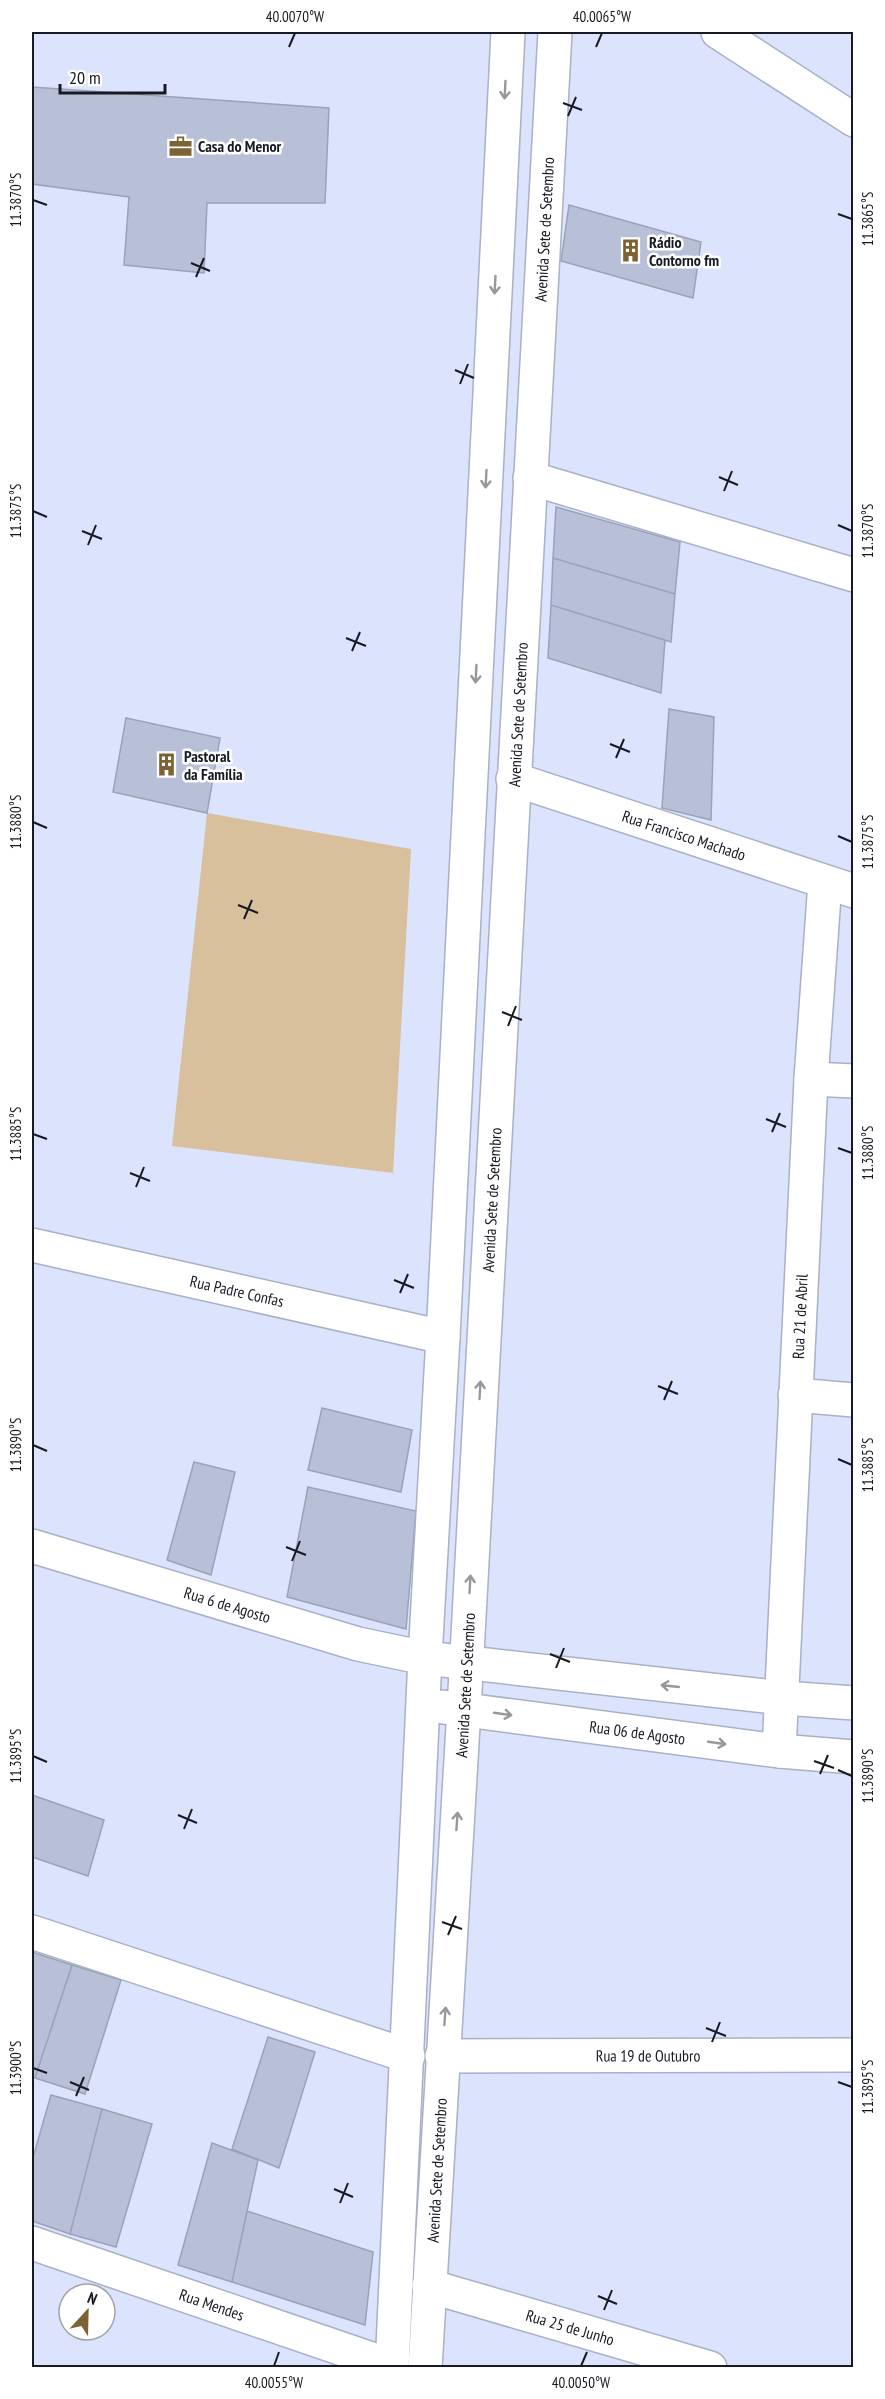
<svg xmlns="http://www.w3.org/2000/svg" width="885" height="2399" font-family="'PT Sans Narrow',sans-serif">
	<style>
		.green { fill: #d7c09b }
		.building { fill: #b8c0d7; stroke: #9aa2b8; stroke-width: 1.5 }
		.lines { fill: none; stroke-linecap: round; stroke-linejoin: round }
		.minor-casing { stroke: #a9b0c7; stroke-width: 36 }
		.minor { stroke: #fff; stroke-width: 33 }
		.oneway { stroke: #97989c }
		.ticks { fill: none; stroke: #171a22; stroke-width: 2 }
		.labels { text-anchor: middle; stroke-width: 5; stroke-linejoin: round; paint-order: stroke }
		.poi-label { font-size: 16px; font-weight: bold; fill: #171a22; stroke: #fff; text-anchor: start }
		.street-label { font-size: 16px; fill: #171a22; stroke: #fff }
		.neatline { fill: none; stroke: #171a22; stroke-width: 2 }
		.ticks-label { font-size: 15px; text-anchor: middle; fill: #171a22 }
	</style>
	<rect width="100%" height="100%" fill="#dbe4fc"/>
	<path class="green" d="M207,813L411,849L393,1173L172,1146Z"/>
	<path class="building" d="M32,87L329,108L325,203H207L204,273L124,265L129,197L32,184Z
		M569,205L701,242L693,298L561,261Z
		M556,507L680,542L675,594L553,558Z
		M553,558L675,594L671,642L551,605Z
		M551,605L665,640L661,693L548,658Z
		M669,709L714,717L711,820L662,808Z
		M126,718L220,738L207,813L113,792Z
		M322,1408L412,1430L401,1492L308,1470Z
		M194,1462L235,1472L211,1575L167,1560Z
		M308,1487L416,1511L406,1629L287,1597Z
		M32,1795L104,1820L88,1876L32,1857Z
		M32,1952L72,1965L35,2078L32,2077Z
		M72,1965L121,1980L85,2094L35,2078Z
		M268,2037L315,2052L279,2168L232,2149Z
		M51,2095L102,2109L70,2234L32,2221V2161Z
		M102,2109L152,2124L116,2247L70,2234Z
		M212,2143L258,2160L232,2282L178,2265Z
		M247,2211L373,2252L365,2325L232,2282Z"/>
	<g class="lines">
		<defs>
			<g id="minor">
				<path d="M718,32L854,120"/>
				<path d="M530,478L854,575"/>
				<path id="s1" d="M513,779L854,891"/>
				<path d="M811,1079L854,1081"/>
				<path id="s2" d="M32,1245L443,1337"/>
				<path d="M795,1395L854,1400"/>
				<path id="s3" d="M32,1546L358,1644L425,1658L783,1698L854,1703"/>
				<path id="s4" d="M443,1707L779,1751L854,1757"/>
				<path id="s5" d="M779,1751L811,1079L825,882"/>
				<path d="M32,1932L408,2056"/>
				<path id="s6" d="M442,2056L854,2055"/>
				<path id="s7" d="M32,2243L392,2366"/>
				<path id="s8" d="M429,2286L710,2368"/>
				<path d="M392,2368L425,1658L443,1337L508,32"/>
				<path id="s9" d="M425,2368L464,1709L555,32"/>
			</g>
		</defs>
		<use href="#minor" class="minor-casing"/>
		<use href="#minor" class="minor"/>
	</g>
	<defs><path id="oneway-shaft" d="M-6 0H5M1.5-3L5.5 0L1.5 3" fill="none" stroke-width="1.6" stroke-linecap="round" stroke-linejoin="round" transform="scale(1.5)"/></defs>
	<g class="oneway">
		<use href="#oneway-shaft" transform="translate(505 90) rotate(93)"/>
		<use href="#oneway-shaft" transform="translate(495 285) rotate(93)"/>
		<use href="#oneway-shaft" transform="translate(486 479) rotate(93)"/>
		<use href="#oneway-shaft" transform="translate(476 674) rotate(93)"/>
		<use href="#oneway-shaft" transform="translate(480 1390) rotate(-87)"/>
		<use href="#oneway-shaft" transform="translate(470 1584) rotate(-87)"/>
		<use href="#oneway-shaft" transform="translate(670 1686) rotate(-174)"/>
		<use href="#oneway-shaft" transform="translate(503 1714) rotate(8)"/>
		<use href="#oneway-shaft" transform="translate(717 1743) rotate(8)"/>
		<use href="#oneway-shaft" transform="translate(457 1821) rotate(-86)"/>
		<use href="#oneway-shaft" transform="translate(445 2016) rotate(-86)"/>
	</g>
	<path class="ticks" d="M289,47L295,33M596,47L602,33M563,103L582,110M568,116L576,97M33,200L47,205M838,214L852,219M191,263L210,271M196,277L204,258M455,370L474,378M460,384L468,364M719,477L738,485M724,491L732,471M33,511L47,517M838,525L852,531M82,531L102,539M88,545L96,525M346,638L366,646M352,651L360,632M610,744L630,752M616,758L624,739M33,822L47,828M838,836L852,842M238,905L258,913M244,919L252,900M502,1012L522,1020M508,1026L516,1006M766,1119L786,1127M772,1132L780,1113M33,1134L47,1139M838,1148L852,1153M130,1173L150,1181M136,1187L144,1167M394,1280L414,1288M400,1293L408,1274M658,1386L678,1394M664,1400L672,1381M33,1445L47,1451M838,1459L852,1465M286,1547L306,1555M292,1561L300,1541M550,1654L570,1662M556,1668L564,1648M33,1756L47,1762M814,1761L834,1768M838,1770L852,1776M820,1774L828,1755M178,1815L197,1823M184,1829L192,1809M442,1922L462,1929M448,1935L456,1916M706,2028L726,2036M712,2042L720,2022M33,2068L47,2073M70,2082L89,2090M838,2082L852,2087M76,2096L84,2077M334,2189L353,2197M340,2203L348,2183M598,2296L617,2304M604,2310L612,2290M274,2366L279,2352M581,2366L587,2352"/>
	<defs>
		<symbol id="office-bare" viewBox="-9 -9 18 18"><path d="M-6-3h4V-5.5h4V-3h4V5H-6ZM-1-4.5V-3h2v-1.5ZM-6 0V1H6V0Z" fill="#7d6234" stroke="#fff" stroke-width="2.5" paint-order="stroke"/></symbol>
		<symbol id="building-bare" viewBox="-9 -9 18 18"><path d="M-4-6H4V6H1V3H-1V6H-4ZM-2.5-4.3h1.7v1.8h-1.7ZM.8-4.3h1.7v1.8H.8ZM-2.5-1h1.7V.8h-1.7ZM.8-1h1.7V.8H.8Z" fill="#7d6234" stroke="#fff" stroke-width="2.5" paint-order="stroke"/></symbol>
	</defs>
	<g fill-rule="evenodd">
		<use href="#office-bare" x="164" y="130" width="33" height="33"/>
		<use href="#building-bare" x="614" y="234" width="33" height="33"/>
		<use href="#building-bare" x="150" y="748" width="33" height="33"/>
	</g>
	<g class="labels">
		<g class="poi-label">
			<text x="198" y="152">Casa do Menor</text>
			<text x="649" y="248">Rádio<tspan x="649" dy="18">Contorno fm</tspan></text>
			<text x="184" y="762">Pastoral<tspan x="184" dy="18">da Família</tspan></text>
		</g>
		<g class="street-label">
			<text dy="6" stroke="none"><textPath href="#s9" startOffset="2142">Avenida Sete de Setembro</textPath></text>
			<text dy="6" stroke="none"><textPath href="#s9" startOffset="1656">Avenida Sete de Setembro</textPath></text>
			<text dy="6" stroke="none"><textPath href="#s1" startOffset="180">Rua Francisco Machado</textPath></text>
			<text dy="6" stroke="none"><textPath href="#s9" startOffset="1170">Avenida Sete de Setembro</textPath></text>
			<text dy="6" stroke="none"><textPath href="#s2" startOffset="210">Rua Padre Confas</textPath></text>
			<text dy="6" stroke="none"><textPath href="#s5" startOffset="435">Rua 21 de Abril</textPath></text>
			<text dy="6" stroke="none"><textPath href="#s3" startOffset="204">Rua 6 de Agosto</textPath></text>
			<text dy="6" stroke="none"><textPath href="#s9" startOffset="684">Avenida Sete de Setembro</textPath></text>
			<text dy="6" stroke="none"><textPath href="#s4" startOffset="196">Rua 06 de Agosto</textPath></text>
			<text dy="6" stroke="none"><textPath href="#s6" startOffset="206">Rua 19 de Outubro</textPath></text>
			<text dy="6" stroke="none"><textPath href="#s9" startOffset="198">Avenida Sete de Setembro</textPath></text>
			<text dy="6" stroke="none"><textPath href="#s7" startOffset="190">Rua Mendes</textPath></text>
			<text dy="6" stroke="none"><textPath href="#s8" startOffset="147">Rua 25 de Junho</textPath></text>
		</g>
	</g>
	<rect width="885" height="2399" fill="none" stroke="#ffffff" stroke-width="66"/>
	<g transform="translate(87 2312) rotate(22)"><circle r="28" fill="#ffffff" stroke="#a2a3a7" stroke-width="1.5"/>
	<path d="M0-4.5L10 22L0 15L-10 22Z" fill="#7d6234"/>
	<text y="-9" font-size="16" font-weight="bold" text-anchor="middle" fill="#171a22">N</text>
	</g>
	<path d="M60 84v9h105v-9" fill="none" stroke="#171a22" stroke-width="3"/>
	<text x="69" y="84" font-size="18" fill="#171a22" stroke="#ffffff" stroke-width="4.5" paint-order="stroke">20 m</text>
	<rect x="33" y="33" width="819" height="2333" class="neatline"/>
	<g class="ticks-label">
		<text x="295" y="22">40.0070°W</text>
		<text x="602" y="22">40.0065°W</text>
		<text transform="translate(16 200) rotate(-90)" y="5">11.3870°S</text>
		<text transform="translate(868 219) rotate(-90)" y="5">11.3865°S</text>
		<text transform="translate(16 511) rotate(-90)" y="5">11.3875°S</text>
		<text transform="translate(868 531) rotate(-90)" y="5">11.3870°S</text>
		<text transform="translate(16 822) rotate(-90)" y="5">11.3880°S</text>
		<text transform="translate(868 842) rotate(-90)" y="5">11.3875°S</text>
		<text transform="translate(16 1134) rotate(-90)" y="5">11.3885°S</text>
		<text transform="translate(868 1153) rotate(-90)" y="5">11.3880°S</text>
		<text transform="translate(16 1445) rotate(-90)" y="5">11.3890°S</text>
		<text transform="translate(868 1465) rotate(-90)" y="5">11.3885°S</text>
		<text transform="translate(16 1756) rotate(-90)" y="5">11.3895°S</text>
		<text transform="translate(868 1776) rotate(-90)" y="5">11.3890°S</text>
		<text transform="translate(16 2068) rotate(-90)" y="5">11.3900°S</text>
		<text transform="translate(868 2087) rotate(-90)" y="5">11.3895°S</text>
		<text x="274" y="2388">40.0055°W</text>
		<text x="581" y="2388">40.0050°W</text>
	</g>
</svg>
